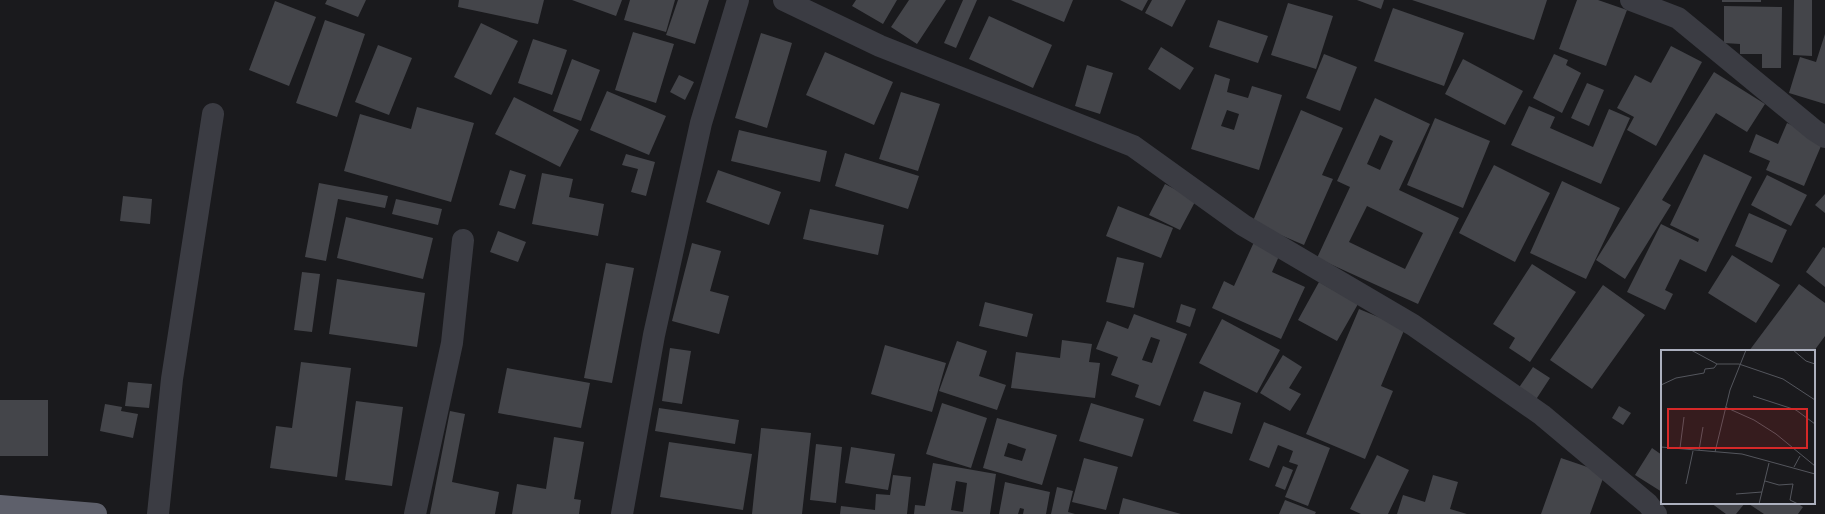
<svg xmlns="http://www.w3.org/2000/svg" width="1825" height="514" font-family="Signika,sans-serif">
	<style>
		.building { fill: #44454a; fill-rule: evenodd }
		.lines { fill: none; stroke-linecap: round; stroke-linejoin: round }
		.minor { stroke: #3b3c43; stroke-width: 22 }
		.trunk { stroke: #5e606b; stroke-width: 22 }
		.inset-road { fill: none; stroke: #54565d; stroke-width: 1 }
		.view { fill: #d62828; fill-opacity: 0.15; stroke: #d62828; stroke-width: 2 }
		.inset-edge { fill: none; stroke: #acb0be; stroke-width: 2 }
	</style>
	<rect width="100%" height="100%" fill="#1a1a1d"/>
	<path class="building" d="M327,0H366L358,17L325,4Z
		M459,0H544L538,24L458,7Z
		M572,0H622L616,16Z
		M630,0H675L666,32L624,20Z
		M678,0H709L695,44L666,35Z
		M856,0H897L883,24L852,6Z
		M909,0H946L917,44L891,27Z
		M963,0H977L956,48L944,43Z
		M1011,0H1073L1064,22Z
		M1120,0H1148L1142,11Z
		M1152,0H1186L1172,27L1145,13Z
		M1357,0H1384L1381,9Z
		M1412,0H1547L1534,40Z
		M1577,0H1598L1627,10L1606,66L1559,49Z
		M1722,0H1761V2H1722Z
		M1794,0H1812V56L1793,55Z
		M275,1L316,17L289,86L249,70Z
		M1288,3L1333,16L1316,69L1271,55Z
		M1724,6L1782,7L1781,68H1762V54H1740V44L1724,43Z
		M1393,8L1464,33L1444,86L1374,61Z
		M989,16L1052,45L1033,88L969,59Z
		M325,20L365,34L337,117L296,103Z
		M1218,20L1268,36L1258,63L1209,47Z
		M481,23L518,41L491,95L454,77Z
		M633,32L674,44L656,103L615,90Z
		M761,33L792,43L767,128L735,118Z
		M1825,34V104L1789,93L1800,57L1816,62Z
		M533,39L567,50L552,95L518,83Z
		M378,45L412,58L389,115L355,102Z
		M1671,46L1702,62L1656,146L1627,130L1634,117L1617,108L1635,75L1651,83Z
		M1161,47L1194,68L1180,90L1148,69Z
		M825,52L893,82L874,125L806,95Z
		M1324,54L1357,67L1340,111L1306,98Z
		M1554,54L1568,60L1566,65L1581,73L1562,113L1533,98Z
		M572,59L600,70L581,121L553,111Z
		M1463,59L1523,91L1505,125L1445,94Z
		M1087,65L1113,73L1100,114L1075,106Z
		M1714,72L1765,104L1747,132L1716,113L1662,200L1671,205L1625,279L1596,260Z
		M1215,74L1230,79L1227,92L1248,98L1252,86L1282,95L1259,170L1191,149ZM1227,110L1239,114L1234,130L1221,126Z
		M679,75L694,82L685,100L670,92Z
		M1587,83L1604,90L1589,126L1571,118Z
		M607,91L666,116L649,155L590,130Z
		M901,92L940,104L918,171L879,159Z
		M514,97L579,130L560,167L495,134Z
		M1375,98L1430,124L1399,190L1459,218L1418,304L1317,258L1350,187L1337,181ZM1380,135L1393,141L1380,170L1367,164ZM1367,206L1423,233L1405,269L1349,242Z
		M1529,106L1555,117L1550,128L1593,147L1609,109L1630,118L1601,184L1511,145Z
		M417,107L474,123L451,202L344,171L360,114L411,129Z
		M1301,110L1343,128L1322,175L1333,179L1304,245L1252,223Z
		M1435,118L1490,141L1463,208L1407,185Z
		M1787,123L1824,139L1804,186L1766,170L1770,161L1749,152L1756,134L1778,144Z
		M739,130L827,151L820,182L731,161Z
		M845,153L919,176L908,209L835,186Z
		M626,154L655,162L646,196L631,192L638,169L622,165Z
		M1704,154L1752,177L1706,272L1680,259L1665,290L1673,294L1665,310L1627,292L1661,224L1698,242L1699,239L1670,225Z
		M1494,165L1550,193L1515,262L1459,233Z
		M510,170L526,175L515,209L499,205Z
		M718,170L781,192L769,225L706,202Z
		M542,173L573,179L569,197L604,204L598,236L532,224Z
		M1767,175L1807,195L1791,226L1751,205Z
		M1562,181L1620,208L1586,279L1530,253Z
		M319,183L388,196L385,208L338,199L326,261L305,257Z
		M1165,184L1196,200L1180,230L1149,215Z
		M1825,194V213L1815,205Z
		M123,196L152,199L150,224L120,221Z
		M396,199L442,209L438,225L392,214Z
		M1118,206L1173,228L1161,258L1106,236Z
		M810,209L884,225L878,255L803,239Z
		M1749,213L1787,230L1772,263L1735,246Z
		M346,217L433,238L423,279L337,258Z
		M498,231L526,242L518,262L490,252Z
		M1254,242L1280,254L1272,272L1305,287L1281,339L1212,308L1224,281L1234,286Z
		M692,243L721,251L710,291L729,296L719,334L672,321Z
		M1823,247L1825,248V287L1806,272Z
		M1732,255L1780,285L1756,323L1708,293Z
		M1117,257L1144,263L1134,308L1106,302Z
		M606,263L634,268L612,383L584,378Z
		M1532,264L1576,292L1530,362L1509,348L1515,338L1493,324Z
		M302,272L320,274L312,332L294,330Z
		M337,279L425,293L417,347L329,334Z
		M1319,282L1358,304L1337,341L1298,320Z
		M1799,284L1825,303V336L1814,351H1749Z
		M1603,285L1645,315L1592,389L1550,360Z
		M985,302L1033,314L1027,337L979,326Z
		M1181,304L1196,309L1190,327L1176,322Z
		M1359,309L1405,328L1381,386L1393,391L1365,459L1306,434Z
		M1134,314L1187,334L1160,406L1135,397L1139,385L1111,375L1118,357L1096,349L1107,321L1128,329ZM1151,337L1160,340L1152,363L1142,360Z
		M1222,319L1280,350L1257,393L1199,363Z
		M1062,340L1092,344L1089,362L1100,363L1095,398L1011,388L1016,352L1060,358Z
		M957,341L987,351L979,376L1006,385L997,410L939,391Z
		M885,345L946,363L932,412L871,394Z
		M670,348L691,351L682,404L662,401Z
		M1283,355L1302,367L1289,388L1301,394L1290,411L1260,393Z
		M301,362L351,368L337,477L270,468L276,426L292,428Z
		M1533,367L1550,378L1535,401L1518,389Z
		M507,368L590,383L581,428L498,413Z
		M128,382L152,384L149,408L125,406Z
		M1204,391L1241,403L1232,434L1193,421Z
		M0,400H48V456H0Z
		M356,401L403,407L392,486L345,480Z
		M942,403L987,418L971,468L926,454Z
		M1091,403L1144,419L1132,457L1079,441Z
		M105,404L122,407L121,411L138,414L133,438L100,431Z
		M1619,406L1631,413L1623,425L1612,418Z
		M659,408L739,420L735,444L655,431Z
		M450,411L465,414L452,482L499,492L495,514H430Z
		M997,418L1057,435L1042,485L983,468ZM1008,443L1026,449L1022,461L1004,456Z
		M1264,422L1330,448L1308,506L1285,497L1298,465L1289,462L1293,451L1278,445L1269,468L1249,460Z
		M761,428L811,433L802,514H752Z
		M554,437L584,442L574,499L581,500L579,514H512L517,484L546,489Z
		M669,442L752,454L743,510L660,497Z
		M816,444L842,447L836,503L810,500Z
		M851,447L895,454L888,490L845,483Z
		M1652,448L1662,455V492L1635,475Z
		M1377,455L1409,470L1388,514H1361L1350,509Z
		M1084,458L1118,467L1106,510L1072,502Z
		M1561,458L1605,473L1590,514H1541Z
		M933,463L996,474L990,514H914L915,505L925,506ZM956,481L967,483L963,512L951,510Z
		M1283,466L1293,470L1285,490L1275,486Z
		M893,475L911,477L907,514H840L841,506L875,510L876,494L890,495Z
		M1433,475L1458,482L1450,509L1467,514H1397L1403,495L1425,502Z
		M1005,482L1050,492L1046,514H1023L1024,509L1020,508L1018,514H999Z
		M1057,487L1073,491L1068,512L1075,514H1051Z
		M1123,498L1181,514H1119Z
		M1285,500L1316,512L1315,514H1279Z
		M1711,503H1745L1736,514H1726Z
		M1750,503H1797L1803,507L1798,514H1764L1749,504Z"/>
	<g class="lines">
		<path class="minor" d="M784,0L880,46L1133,146L1243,225L1413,325L1542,415L1648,504L1656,514
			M1631,0L1678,18L1814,130L1825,137
			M158,514L172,379L213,114
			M415,514L452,343L463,240
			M622,514L654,335L701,123L738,0"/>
		<path class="trunk" d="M0,506L96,514"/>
	</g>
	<g transform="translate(1661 350)">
		<rect width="154" height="154" fill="#1a1a1d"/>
		<path class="inset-road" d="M30,0L56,14H78L122,29L154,50M132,0L145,11L154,14M0,35L15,28L43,23L44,19L53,18L56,14M92,46L135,60L154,74M64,57L93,70L115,84L154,116M0,97L81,104L154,124M19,98L23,67M38,100L42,77M54,102L69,40L85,0M133,117L139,106M104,131L118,135L132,134L129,150L137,154M25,134L32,101M75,144L101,142M98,154L108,113"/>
		<path class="view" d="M7,59H146V98H7Z"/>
		<rect width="154" height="154" class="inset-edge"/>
	</g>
</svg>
